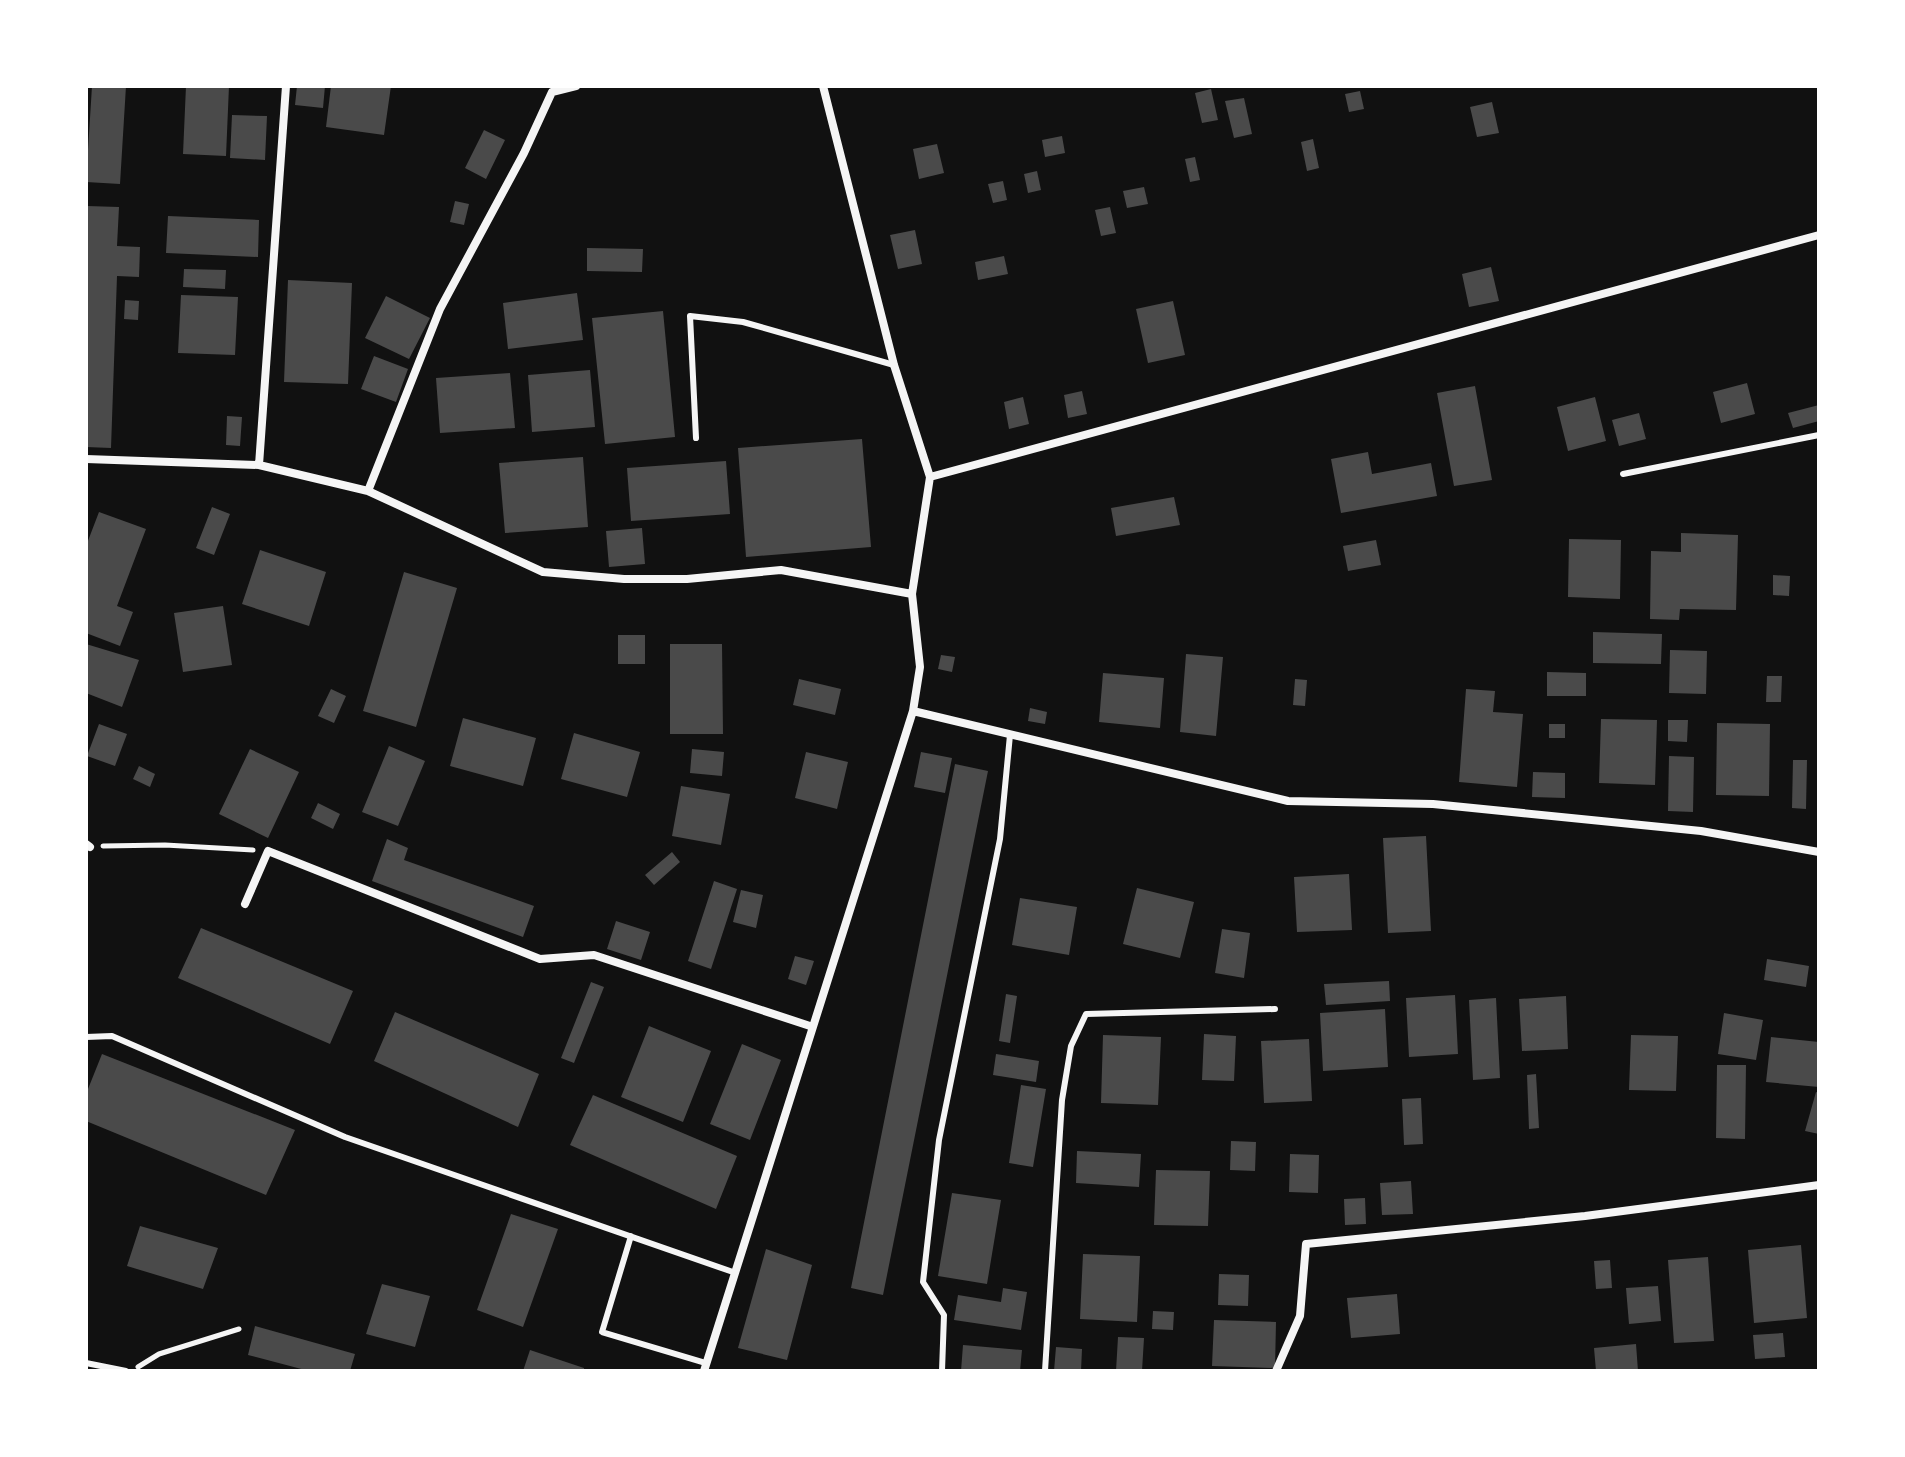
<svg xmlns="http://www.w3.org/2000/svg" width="1905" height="1457" font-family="Inter,sans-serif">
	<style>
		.building { fill: #4a4a4a }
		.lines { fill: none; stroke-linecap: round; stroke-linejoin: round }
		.path { stroke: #f5f5f5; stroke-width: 5 }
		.service { stroke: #f5f5f5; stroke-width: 6 }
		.minor { stroke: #f5f5f5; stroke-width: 8 }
	</style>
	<rect width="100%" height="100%" fill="#111"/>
	<path class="building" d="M92,86H126L120,184L86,182Z
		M186,86H229L226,156L183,154Z
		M297,86H325L323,108L295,105Z
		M331,86H391L384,135L326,127Z
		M1211,89L1218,120L1202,123L1195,93Z
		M1360,91L1364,109L1349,112L1345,94Z
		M1244,98L1252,134L1234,138L1225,101Z
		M1492,102L1499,133L1477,137L1470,107Z
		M232,115L267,116L265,160L230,158Z
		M484,130L505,140L486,179L465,168Z
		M1062,136L1065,153L1045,157L1042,140Z
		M1313,139L1319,168L1307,171L1301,142Z
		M937,144L944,173L919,179L913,149Z
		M1195,157L1200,180L1190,182L1185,159Z
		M1037,171L1041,190L1028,193L1024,174Z
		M1003,181L1007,200L993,203L988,184Z
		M1144,187L1148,204L1127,208L1123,191Z
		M455,201L469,204L464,225L450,222Z
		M87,206L119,207L117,246L140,247L139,277L117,276L111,448L86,447Z
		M1110,207L1116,233L1101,236L1095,210Z
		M168,216L259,220L258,257L166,253Z
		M915,230L922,264L898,269L890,235Z
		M587,248L643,249L642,272L587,271Z
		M1004,256L1008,274L978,280L975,262Z
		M1491,267L1499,301L1469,307L1462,274Z
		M184,269L226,270L225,289L183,287Z
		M288,280L352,283L348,384L284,382Z
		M577,293L583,340L508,349L503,303Z
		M181,295L238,297L235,355L178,353Z
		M386,296L430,318L409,359L365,338Z
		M125,300L139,301L138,320L124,319Z
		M1173,301L1185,355L1148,363L1136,309Z
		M663,311L675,437L605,444L592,318Z
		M374,356L408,369L396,402L361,389Z
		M590,370L595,427L532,432L528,375Z
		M510,373L515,428L440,433L436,378Z
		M1747,383L1755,414L1721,423L1713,392Z
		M1475,386L1492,480L1454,486L1437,393Z
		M1082,391L1087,414L1068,418L1064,395Z
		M1023,397L1029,424L1009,429L1004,402Z
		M1595,397L1606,441L1568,451L1557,407Z
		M1819,405V421L1793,428L1788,413Z
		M1639,413L1646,439L1619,446L1612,420Z
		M227,416L242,417L240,446L226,445Z
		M862,439L871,547L746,557L738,448Z
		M1368,452L1372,474L1431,463L1437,496L1341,513L1331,459Z
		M583,457L588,527L505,533L499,463Z
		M726,461L730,514L631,521L627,468Z
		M1174,497L1180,525L1116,536L1111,508Z
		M212,507L230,514L214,555L196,548Z
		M99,512L146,529L117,606L133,612L120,646L86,633V546Z
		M642,528L645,564L609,567L606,531Z
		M1681,533L1738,535L1736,610L1680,609L1679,620L1650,619L1651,551L1681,552Z
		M1569,539L1621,540L1620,599L1568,597Z
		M1376,540L1381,565L1348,571L1343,546Z
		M260,550L326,572L309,626L242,604Z
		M404,572L457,588L416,727L363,711Z
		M1773,575L1790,576L1789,596L1773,595Z
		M223,606L232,665L183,672L174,613Z
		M1593,632L1662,634L1661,664L1593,663Z
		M618,635H645V664H618Z
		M86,644L139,660L122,707L86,693Z
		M670,644H722L723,734H670Z
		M1670,650L1707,651L1706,694L1669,693Z
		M1186,654L1223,657L1216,736L1180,732Z
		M941,655L955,657L952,672L938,669Z
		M1547,672L1586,673V696H1547Z
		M1103,673L1164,678L1160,728L1099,722Z
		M1767,676H1782L1781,702H1766Z
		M799,679L841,689L835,715L793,705Z
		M1295,679L1307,680L1305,706L1293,705Z
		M331,689L346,696L334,723L318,716Z
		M1466,689L1495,691L1493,712L1523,714L1517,787L1459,782Z
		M1030,708L1047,712L1045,724L1028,721Z
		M463,718L536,738L523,786L450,766Z
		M1601,719L1657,720L1655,785L1599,783Z
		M1668,720H1688L1687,742L1668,741Z
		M1717,723L1770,724L1769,796L1716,795Z
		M99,724L127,734L115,766L87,756Z
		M1549,724H1565V738H1549Z
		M574,733L640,752L627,797L561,779Z
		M389,746L425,761L398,826L362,812Z
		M250,749L299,772L268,838L219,814Z
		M692,749L724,752L722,776L690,773Z
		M806,752L848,762L837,809L795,798Z
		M921,752L952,758L945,793L914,787Z
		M1669,756L1694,757L1693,812L1668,811Z
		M1793,760H1807L1806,809L1792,808Z
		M955,764L988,771L883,1295L851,1288Z
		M139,766L155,774L150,787L133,779Z
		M1533,772L1565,773V798L1532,797Z
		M681,786L730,794L721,845L672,836Z
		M318,803L340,814L333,829L311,818Z
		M1426,836L1431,931L1388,933L1383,838Z
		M387,839L408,848L404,860L534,906L523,937L372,881Z
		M672,852L680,862L654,885L645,875Z
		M1349,874L1352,930L1297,932L1294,877Z
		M714,881L737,889L711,969L688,961Z
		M1137,888L1194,902L1180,958L1123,944Z
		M741,890L763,895L756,928L733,922Z
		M1020,898L1077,907L1069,955L1012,945Z
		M616,921L650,932L641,960L607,949Z
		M201,928L353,991L330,1044L178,978Z
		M1222,929L1250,933L1244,978L1215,973Z
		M795,956L814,961L806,985L788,979Z
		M1767,959L1809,966L1806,987L1764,980Z
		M1389,981L1390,1001L1326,1005L1324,984Z
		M591,982L604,987L574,1063L561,1058Z
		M1006,994L1017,996L1010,1043L999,1041Z
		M1455,995L1458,1054L1409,1057L1406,998Z
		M1566,996L1568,1049L1522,1051L1519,999Z
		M1496,998L1500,1078L1473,1080L1469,1000Z
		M1385,1009L1388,1067L1323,1071L1320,1013Z
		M395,1012L539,1074L518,1127L374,1061Z
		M1724,1013L1763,1020L1756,1060L1718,1054Z
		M649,1026L711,1051L683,1122L621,1097Z
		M1204,1034L1236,1036L1234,1081L1202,1080Z
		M1103,1035L1161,1037L1158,1105L1101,1103Z
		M1631,1035L1678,1036L1676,1091L1629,1090Z
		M1771,1037L1819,1042V1087L1766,1082Z
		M1309,1039L1312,1101L1264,1103L1261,1041Z
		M742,1044L781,1060L750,1140L710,1124Z
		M102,1054L295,1130L266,1195L86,1121V1094Z
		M996,1054L1039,1061L1036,1082L993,1075Z
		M1717,1065H1746L1745,1139L1716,1138Z
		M1536,1074L1539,1128L1529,1129L1527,1075Z
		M1021,1085L1046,1089L1033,1167L1009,1163Z
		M1816,1092L1819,1093V1134L1805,1131Z
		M593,1095L737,1156L716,1209L570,1145Z
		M1421,1098L1423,1144L1404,1145L1402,1099Z
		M1231,1141L1256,1142L1255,1171L1230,1170Z
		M1077,1151L1141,1154L1139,1187L1076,1183Z
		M1290,1154L1319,1155L1318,1193L1289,1192Z
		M1156,1170L1210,1171L1208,1226L1154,1225Z
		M1411,1181L1413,1214L1382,1215L1380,1183Z
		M952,1193L1001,1200L987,1284L938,1276Z
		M1365,1198L1366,1224L1345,1225L1344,1199Z
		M511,1214L558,1229L523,1327L477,1310Z
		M140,1226L218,1248L203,1289L127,1266Z
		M1801,1245L1807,1318L1754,1323L1748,1250Z
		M766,1249L812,1265L787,1360L738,1348Z
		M1083,1254L1140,1256L1137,1322L1080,1319Z
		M1708,1257L1714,1341L1674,1343L1668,1260Z
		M1610,1260L1612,1288L1596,1289L1594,1261Z
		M1219,1274L1249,1275L1248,1306L1218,1305Z
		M382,1284L430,1296L415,1347L366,1334Z
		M1658,1286L1661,1321L1629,1324L1626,1288Z
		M1003,1288L1027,1292L1021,1330L954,1320L958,1295L1001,1302Z
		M1397,1294L1400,1334L1351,1338L1347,1298Z
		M1153,1311L1174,1312L1173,1330L1152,1329Z
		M1214,1320L1276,1322L1275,1368L1212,1366Z
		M255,1326L355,1354L350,1371H309L248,1355Z
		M1783,1333L1785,1357L1755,1359L1753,1335Z
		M1118,1337L1144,1338L1142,1371H1116Z
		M1636,1344L1638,1371H1596L1594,1348Z
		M963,1345L1022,1350L1020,1371H961Z
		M1056,1347L1082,1349L1081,1371H1054Z
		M530,1350L584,1368V1371H523Z"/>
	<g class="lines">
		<path class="path" d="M103,846L165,845L253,850
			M138,1367L159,1354L239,1329"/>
		<path class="service" d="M696,438L690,316L743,322L894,365
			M1623,474L1819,435
			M86,1037L112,1036L345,1137L733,1272
			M631,1236L602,1332L706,1363
			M86,1363L126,1371
			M942,1371L944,1315L923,1282L939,1140L1000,839L1010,735
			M1045,1371L1062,1100L1071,1046L1086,1014L1275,1009"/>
		<path class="minor" d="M86,459L259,465L368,491L543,572L624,579H687L781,570L912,594
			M259,465L286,86
			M930,477L1819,235
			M368,491L440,309L524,153L552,92L576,86
			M913,711L1288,801L1433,804L1701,831L1819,852
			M86,844L90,847
			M245,904L268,851L540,959L594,955L810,1026
			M704,1371L913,711L920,667L912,594L930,477L894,365L823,86
			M1276,1371L1300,1316L1306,1244L1585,1216L1819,1185"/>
	</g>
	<rect width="1905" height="1457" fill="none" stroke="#ffffff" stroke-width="176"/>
</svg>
